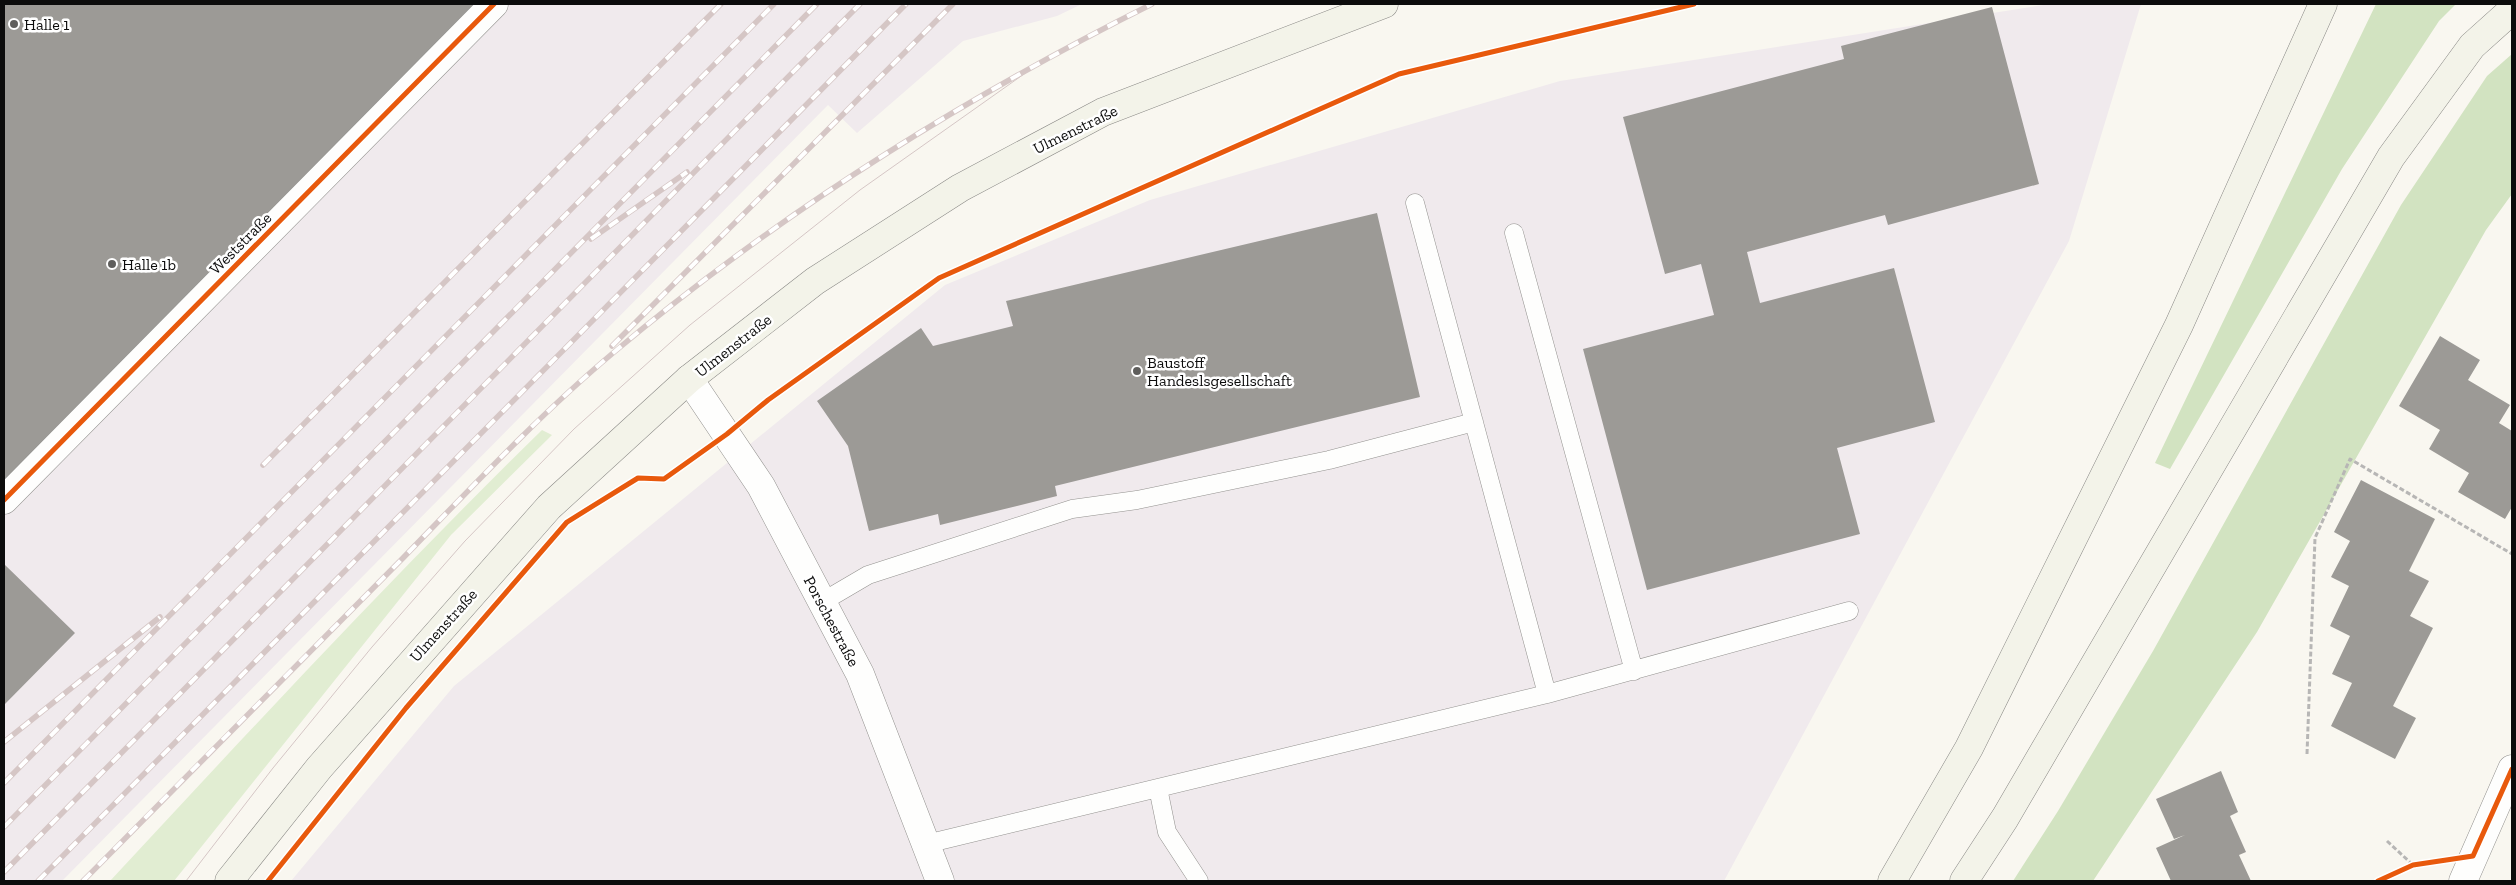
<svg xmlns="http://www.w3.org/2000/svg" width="2516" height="885" font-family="'Zilla Slab',serif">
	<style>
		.industrial { fill: #f0eaed }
		.green { fill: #e1edd2 }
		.forest { fill: #d2e3c1 }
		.building { fill: #9c9a96 }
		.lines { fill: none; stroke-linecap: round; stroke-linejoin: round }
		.lane-casing { stroke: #93928f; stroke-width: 19 }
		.street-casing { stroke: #93928f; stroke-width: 29 }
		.secondary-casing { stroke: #898885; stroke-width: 29 }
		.path { stroke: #b7b6b5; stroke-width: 3; stroke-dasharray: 5 2.5; stroke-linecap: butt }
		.lane { stroke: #fefefd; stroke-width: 18 }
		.street { stroke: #fefefd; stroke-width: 28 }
		.secondary { stroke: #f3f3e9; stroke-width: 28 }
		.tram { stroke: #d5c6c5; stroke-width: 1 }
		.rail-casing { stroke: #d5c6c5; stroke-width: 5.5 }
		.rail { stroke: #fff; stroke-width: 4; stroke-dasharray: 11; stroke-linecap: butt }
		.cycleway-casing { stroke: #fff; stroke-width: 8 }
		.cycleway { stroke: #e8590c; stroke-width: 5 }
		.poi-dot { fill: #5f5e5c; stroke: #fff; stroke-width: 2 }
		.labels { text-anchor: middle; stroke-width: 5; stroke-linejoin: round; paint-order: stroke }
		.poi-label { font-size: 16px; fill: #0c0c0c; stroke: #fff; text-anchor: start }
		.street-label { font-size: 16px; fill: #0c0c0c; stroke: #fff }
	</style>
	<rect width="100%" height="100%" fill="#f9f7f0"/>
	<path class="industrial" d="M4,4H1082L1057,16L963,41L857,133L828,105L62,881H4Z
		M2050,4H2141L2069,241L1724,881H291L454,686L945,285L1150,200L1560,81Z"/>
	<path class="green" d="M542,430L552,435L451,535L174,881H110C252,728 393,576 542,430Z"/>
	<path class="forest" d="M2376,4H2456L2439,21L2342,169L2170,469L2155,463Z
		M2512,54V194L2486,230L2257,632L2093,881H2013L2058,811L2153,651L2401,205L2487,76Z"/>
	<path class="building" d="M4,4H478L4,483Z
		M1992,7L2039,184L1888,225L1885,215L1747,252L1760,303L1894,268L1935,422L1837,448L1860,534L1647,590L1583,349L1714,315L1701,264L1665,274L1623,117L1844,59L1841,46Z
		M1377,213L1420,397L1055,486L1057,496L940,525L938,514L869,531L848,446L817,401L921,328L933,346L1013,326L1006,301Z
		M2440,336L2480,360L2468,380L2510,405L2499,423L2512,431V507L2505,519L2458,492L2469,473L2429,449L2440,430L2399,406Z
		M2361,480L2435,519L2409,571L2429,581L2410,616L2433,628L2393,706L2416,718L2395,759L2331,726L2352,683L2332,674L2350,636L2330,626L2349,586L2331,577L2350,541L2334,532Z
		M4,564L75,633L4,705Z
		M2221,771L2238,812L2230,816L2246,852L2239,855L2251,881H2171L2156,848L2185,835L2174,839L2156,799Z"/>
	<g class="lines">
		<defs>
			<path id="lane" d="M1514,233L1634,671
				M822,602L868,575L1072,509L1137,500L1329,460L1474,422
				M1547,694L1849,611
				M1158,788L1167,832L1199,881
				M926,844L1547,694L1415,203"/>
			<path id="street" d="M689,379L761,486L860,674L940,881
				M4,500L494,4
				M2463,881L2512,769"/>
			<path id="secondary" d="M229,881L319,768L549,507L689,379L815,281L960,188L1103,112L1384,4
				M1892,881L1969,748L2179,325L2323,4
				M1964,881L2005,818L2391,157L2472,46L2512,10"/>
		</defs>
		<use href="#lane" class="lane-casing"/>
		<use href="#street" class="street-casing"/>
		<use href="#secondary" class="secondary-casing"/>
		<path class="path" d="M2307,754L2315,538L2350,459L2512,554
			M2387,841L2413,865"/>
		<use href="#lane" class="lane"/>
		<use href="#street" class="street"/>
		<use href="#secondary" class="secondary"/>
		<path class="tram" d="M186,881L273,768L372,647L465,541L574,429L690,325L860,190L1041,62"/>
		<defs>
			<path id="rail" d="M591,239L687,172
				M612,346L953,4
				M263,465L721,4
				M4,742L160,617
				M4,783L774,4
				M4,827L817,4
				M4,872L860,4
				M38,881L906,4
				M83,881C189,773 296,666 403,558C471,488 538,416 613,353C778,214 960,100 1152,4"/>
		</defs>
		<use href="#rail" class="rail-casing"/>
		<use href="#rail" class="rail"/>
		<defs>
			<path id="cycleway" d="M4,500L494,4
				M268,881L406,708L567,522L638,478L664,479L727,434L768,400L939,278L1399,74L1694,4
				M2378,881L2413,865L2473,856L2512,769"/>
		</defs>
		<use href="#cycleway" class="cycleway-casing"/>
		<use href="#cycleway" class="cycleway"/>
	</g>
	<g class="poi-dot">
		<circle cx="14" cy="24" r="5"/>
		<circle cx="112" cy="264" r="5"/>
		<circle cx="1137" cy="371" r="5"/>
	</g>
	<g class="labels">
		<g class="poi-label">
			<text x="24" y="30">Halle 1</text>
			<text x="122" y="270">Halle 1b</text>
			<text x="1147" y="368">Baustoff<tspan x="1147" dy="18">Handeslsgesellschaft</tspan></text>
		</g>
		<g class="street-label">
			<text transform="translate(1075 129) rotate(-26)" y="6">Ulmenstraße</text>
			<text transform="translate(240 243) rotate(-45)" y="6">Weststraße</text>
			<text transform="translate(733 345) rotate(-38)" y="6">Ulmenstraße</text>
			<text transform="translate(832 621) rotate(62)" y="6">Porschestraße</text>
			<text transform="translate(443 625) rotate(-48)" y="6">Ulmenstraße</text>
		</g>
	</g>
	<rect width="2516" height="885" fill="none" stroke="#0c0c0c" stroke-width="10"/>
</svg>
